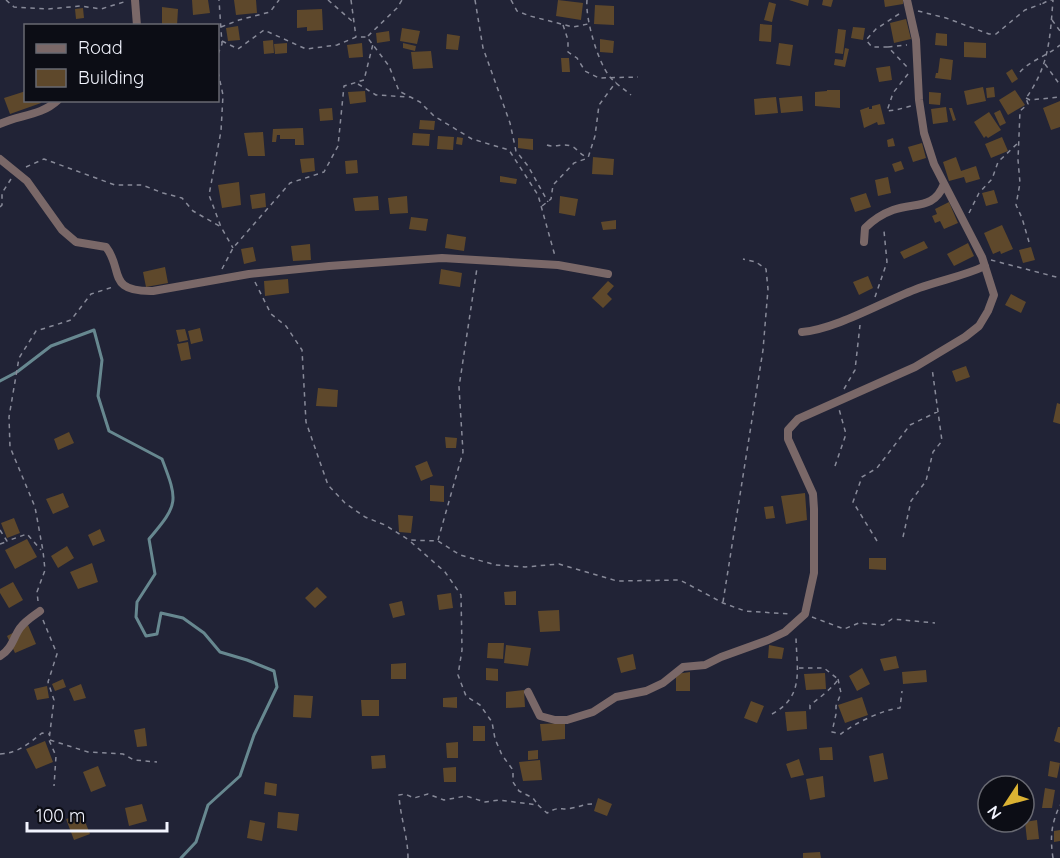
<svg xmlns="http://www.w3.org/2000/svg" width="1060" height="858" font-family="Quicksand,sans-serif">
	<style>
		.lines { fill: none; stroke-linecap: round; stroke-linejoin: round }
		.stream { stroke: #678890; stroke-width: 3 }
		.building { fill: #5e482b }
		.path { stroke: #888a99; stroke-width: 1.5; stroke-dasharray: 4.5 4.5; stroke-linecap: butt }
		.street { stroke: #7a6868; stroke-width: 8 }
	</style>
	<rect width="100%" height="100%" fill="#212336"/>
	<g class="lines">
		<path class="stream" d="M0,381L17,372L51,346L94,330L102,360L98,396L109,431L162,459C178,501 179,504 149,539L155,574L137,602L136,617L146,636L157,634L161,613L183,618L204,633L220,652L247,660L274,671L277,687L254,735L240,776L208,805L196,842L181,858"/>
	</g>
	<path class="building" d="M192,0H208L210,13L193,15Z
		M234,0H256L257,13L236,15Z
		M558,0L583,3L581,20L556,16Z
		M789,0H809L808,6Z
		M823,0H833L831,7L822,5Z
		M884,0H903V4L885,7Z
		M769,2L776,4L772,22L764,20Z
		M595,5L614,6V25L594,24Z
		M162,7L178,9L177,26H162Z
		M83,8L84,18L76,19L75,9Z
		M322,9L323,30L307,31V27L297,28V10Z
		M906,19L911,39L894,43L890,23Z
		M760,24L772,25L771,42L759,41Z
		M238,26L240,40L228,41L226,28Z
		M853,27L865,28L863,40L851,38Z
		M402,28L420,31L417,44L400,41Z
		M838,29L846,30L843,54L835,53Z
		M389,31L390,41L377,43L376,33Z
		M936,33L947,34V46L935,45Z
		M447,34L460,36L458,50L446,49Z
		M600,39L614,41L613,53L600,52Z
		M273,40L274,53L264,54L263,41Z
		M964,42L986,43V58L964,57Z
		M287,43V53L275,54L274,44Z
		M362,43L363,57L349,58L347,45Z
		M403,43L416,46L415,51L403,48Z
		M779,43L793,45L790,66L776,64Z
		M845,48L849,49L845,67L834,65L835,59L843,60Z
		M431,51L433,68L413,69L411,52Z
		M561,58H569L570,72H562Z
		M940,58L953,60L951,80L935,78L936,73H938Z
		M890,66L892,80L879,82L876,68Z
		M1012,69L1018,79L1012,83L1006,73Z
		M983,87L986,101L967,105L964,91Z
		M994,87L995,97L987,98L986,88Z
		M827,90H840V108L815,106V92L827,91Z
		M1015,90L1025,105L1008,115L999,100Z
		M26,91V100H40L41,103L10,114L4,98Z
		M365,91L366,102L350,104L348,92Z
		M929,92L941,93L940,105L929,104Z
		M802,96L803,111L781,113L779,98Z
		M776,97L778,113L755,115L754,99Z
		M1060,101V127L1051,130L1043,108Z
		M880,104L885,124L878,125L877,122L864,128L860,110L869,107V109H872V106Z
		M946,107L948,122L933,124L931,109Z
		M332,108L333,120L320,121L319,109Z
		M949,108H952L956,120L953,121Z
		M1000,110L1006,123L1000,126L994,113Z
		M989,112L1001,130L988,138L986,136L984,138L974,122Z
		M420,120L435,121L434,130L419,129Z
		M303,128L304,145H295V139H280V135H277L276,142H272L273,129Z
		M263,132L265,156H248L244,133Z
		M413,133L430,134L429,146L412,145Z
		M438,136L454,137L453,150L437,149Z
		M457,137L463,138L462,145L456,144Z
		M1002,137L1008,151L991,158L985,144Z
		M518,138L533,139V150L518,148Z
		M893,138L895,146L888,147L887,140Z
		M922,143L926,158L913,162L908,147Z
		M593,157L614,159L613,175L592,174Z
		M956,157L961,171L976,166L980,179L966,183L964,177L949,181L943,162Z
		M314,158L315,171L302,173L300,159Z
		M357,160L358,173L346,174L345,161Z
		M901,161L904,169L895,172L892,164Z
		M500,176L517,179L516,184L500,182Z
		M888,177L891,193L878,196L875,180Z
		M239,182L241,205L222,208L218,185Z
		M994,190L998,203L986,206L982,193Z
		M265,193L266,207L252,209L250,195Z
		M866,193L871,207L855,212L850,198Z
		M378,196L379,210L355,211L353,198Z
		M407,196L408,213L390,214L388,198Z
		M560,196L578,199L575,216L559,213Z
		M949,202L958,223L944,229L940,221L935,223L932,216L937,214L935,209Z
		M411,217L428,219L426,231L409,229Z
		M616,220V229L603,230L601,222Z
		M1002,225L1013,249L1001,254L1000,251L993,254L984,233Z
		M447,234L466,237L464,251L445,248Z
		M924,241L928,248L904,259L900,252Z
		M968,243L974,256L954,266L947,254Z
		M310,244L311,260L293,261L291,246Z
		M253,247L256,261L244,264L241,249Z
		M1031,247L1035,260L1023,263L1019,250Z
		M165,267L168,283L146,287L143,272Z
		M441,269L462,273L460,287L439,284Z
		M868,276L873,288L859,295L853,282Z
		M288,279L289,293L265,296L264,281Z
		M608,281L614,286L607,294L612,299L603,308L592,298Z
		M1011,294L1026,302L1021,313L1005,305Z
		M200,328L203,341L191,344L188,331Z
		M185,329L188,340L179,342L176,330Z
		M188,342L191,359L181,361L177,344Z
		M966,366L970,377L956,382L952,371Z
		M318,388L338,390L337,407L316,406Z
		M1057,403L1060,404V424L1053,422Z
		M69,432L74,443L58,450L54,439Z
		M445,437L457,438L456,448H446Z
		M427,461L433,476L421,481L415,466Z
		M430,485L444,486V502L430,501Z
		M63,493L69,507L53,514L46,499Z
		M805,493L807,520L786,524L781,496Z
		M773,506L775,518L766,519L764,507Z
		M398,515L413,516L411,533L399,532Z
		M14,518L20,533L7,538L1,523Z
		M100,529L105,541L93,546L88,535Z
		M27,539L37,557L15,569L5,550Z
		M67,546L74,558L58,568L51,556Z
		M869,558H886V570L869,569Z
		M92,563L98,582L78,589L70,572Z
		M13,582L23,600L9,608L0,593V589Z
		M317,587L327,597L315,608L305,598Z
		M516,591V605H505L504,592Z
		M451,593L453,608L439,610L437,595Z
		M402,601L405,615L393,618L389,604Z
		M559,610L560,631L540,632L538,611Z
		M28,625L36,644L15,653L7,636Z
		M488,643H504L503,659L487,658Z
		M506,645L531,648L528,666L504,663Z
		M769,645L784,648L782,659L768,658Z
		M633,654L636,669L621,673L617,658Z
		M896,656L899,668L884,671L880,659Z
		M406,663V679H391V664Z
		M486,668L498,669V681L486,680Z
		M862,668L870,684L857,691L849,676Z
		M926,670L927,682L903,684L902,672Z
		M690,672V691H676V674Z
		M825,673L826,689L806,690L804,674Z
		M63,679L66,687L55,691L52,684Z
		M81,684L86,698L74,701L69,689Z
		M47,686L49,698L37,700L34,689Z
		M524,690L525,707L506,708V692Z
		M294,695L313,696L311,718L293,717Z
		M457,697V708L443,707V698Z
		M862,697L868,715L845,723L838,705Z
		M361,700H379V716H362Z
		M751,701L764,706L757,723L744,718Z
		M806,711L807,729L787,731L785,712Z
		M565,723V739L542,741L540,724Z
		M473,726H485V741H473Z
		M1058,727H1060V743L1054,741Z
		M145,728L147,746L137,747L134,730Z
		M45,741L53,762L36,769L26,749Z
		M458,742V758H447L446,743Z
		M832,747L833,760H820L819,748Z
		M538,750V759L528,760V751Z
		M883,753L888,779L874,782L869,756Z
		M385,755L386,768L372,769L371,756Z
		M799,759L804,775L791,778L786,764Z
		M540,760L542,780L523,781L519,762Z
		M1050,761L1060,763L1057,778L1048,776Z
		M98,766L106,786L91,792L83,772Z
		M456,767V782H444L443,768Z
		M823,776L825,797L810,800L806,779Z
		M265,782L277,784L276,796L264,794Z
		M1045,788L1055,790L1052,808H1042Z
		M598,798L612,804L607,816L594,811Z
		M142,804L147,821L129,826L125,808Z
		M278,812L299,814L297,831L277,828Z
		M82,814L90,834L74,840L66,819Z
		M250,820L265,823L262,841L247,838Z
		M1037,820L1039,839L1027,840L1025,822Z
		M1060,830V841L1054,842V831Z
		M820,852L821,858H803V853Z"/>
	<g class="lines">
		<path class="path" d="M6,0L14,7L48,9L81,6L101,9L127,1
			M328,0L352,21
			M351,0L356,37
			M475,0L483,48L510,123L516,151L528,166L548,202
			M511,0L517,11L530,16L573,27L588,24
			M587,0C585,18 598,63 610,77C616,84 624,89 631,95
			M918,11L946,18L989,34H996L1025,10L1041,4
			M899,14L876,29L866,40L872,47H888L908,68
			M1052,20L1060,31
			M563,25L568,40V52L577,58L585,71L599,78L638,77
			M221,27L239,20L270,12L279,0
			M368,36L397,8L402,0
			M222,41L238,49L264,30L306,49L337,45L356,37H367L389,66L399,91L420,102L434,116L472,139L509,150L538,195L555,256
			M888,47L907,45
			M218,54L222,44L219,0
			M1045,64L1060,85
			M218,72L223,95L221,131L209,195L221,227L233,248
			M1020,72C1031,60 1047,56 1060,45
			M908,74L893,93L887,111L896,110L911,106
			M358,84L376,95L410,97
			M1026,98L1030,100L1060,97
			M547,145C555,148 562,143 571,146C577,148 580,155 587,157
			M26,167L44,159L115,185H142L163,193L182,198L193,211L221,227
			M542,206L551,199L553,185L574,163L588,158L595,136L599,105L616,82
			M0,207L2,205V193L11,179
			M969,213L979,193L992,179L998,162L1019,142
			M1029,242L1022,218L1016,205L1020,183L1018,160L1020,111L1028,104L1026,98C1049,66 1050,39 1053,0H1049L1042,4L1041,0
			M991,260L1060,278
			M222,269L233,248L290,183L324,172L338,146L344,86L364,80L373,44
			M255,282L271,314L286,326L302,350L306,422L328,485L345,503L365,517L385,525L409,540L438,541L460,555L496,565L525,567L559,564L617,581L680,580L723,603L745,611L790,614
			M875,297L887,262L884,231
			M844,389L855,370L860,325
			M835,466L846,434L839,409
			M0,530L7,541L27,534L41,550
			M903,537L911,501L926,481L933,452L942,441L932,368
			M438,540L463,452L459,387L477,268
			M877,541L853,502L862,477L877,468L910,425L939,411
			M411,542L445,572L461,595L462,650L458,675L466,696L480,705L492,722L495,739L502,755L513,770V782L519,791L533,798L538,805
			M0,544L6,542
			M38,601L37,592L45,570L43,551L35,507L10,447L9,417L19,358L36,331L71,320L91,294L113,287
			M723,602L763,350L768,289L766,269L756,262L743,259
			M812,617L844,629L859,623L883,625L892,619L935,623
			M43,620L57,654L48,682L54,700L49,740L56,756L54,786
			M799,668H824L838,679C835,686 817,700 810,705V710
			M838,679L841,693L836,706V714L832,732L841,734C853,724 884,709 900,708L902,691
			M772,714C806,696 796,667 796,635
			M50,740L88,752L123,754L134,760L157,762
			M0,754C18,753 28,744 42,733L49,734
			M408,858C408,837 400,816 399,795L405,794L414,798L428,794L444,800L466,796L485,802L499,800L538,805L547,813C561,805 560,811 572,808C580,807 584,804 592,804
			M1053,858C1050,838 1051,824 1060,805"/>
		<path class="street" d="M135,0L137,26
			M0,124C19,115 41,116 58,100
			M0,159L27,181L62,230L76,242L106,247C124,270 106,292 153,291L249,274L329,266L442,258L558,265L608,274
			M864,242L865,228C873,220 882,214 893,210C915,202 934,210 944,184
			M802,332C837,329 884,301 919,288C941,280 964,276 985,266
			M0,656C12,649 13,638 20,628C25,621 33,616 40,611
			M528,692L540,716L555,720H567L593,712L616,697L646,691L663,683L683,667L705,665L721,657L768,640L785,632L805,614L814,573V509L813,494L788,439V430L798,419L915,367L965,337L979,326L988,311L994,295L982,257L934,164L924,133L919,100L916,40L907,0"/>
	</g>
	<rect x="24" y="24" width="195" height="78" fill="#0c0d15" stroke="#686972" stroke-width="1.5"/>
	<rect x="36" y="44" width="30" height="9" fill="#7a6868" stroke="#686972" stroke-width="1.5"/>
	<text x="78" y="54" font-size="18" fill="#f2f4fe">Road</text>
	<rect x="36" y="69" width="30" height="18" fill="#5e482b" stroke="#686972" stroke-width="1.5"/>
	<text x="78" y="84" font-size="18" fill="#f2f4fe">Building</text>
	<g transform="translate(1006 804) rotate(234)"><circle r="28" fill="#0c0d15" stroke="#686972" stroke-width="1.5"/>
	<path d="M0-4.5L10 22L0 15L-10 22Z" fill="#dbb233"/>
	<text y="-9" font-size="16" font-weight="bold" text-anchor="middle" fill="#f2f4fe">N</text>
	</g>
	<path d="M27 822v9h140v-9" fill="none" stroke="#f2f4fe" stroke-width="3"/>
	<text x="36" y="822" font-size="18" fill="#f2f4fe" stroke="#0c0d15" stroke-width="4.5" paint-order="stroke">100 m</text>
</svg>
